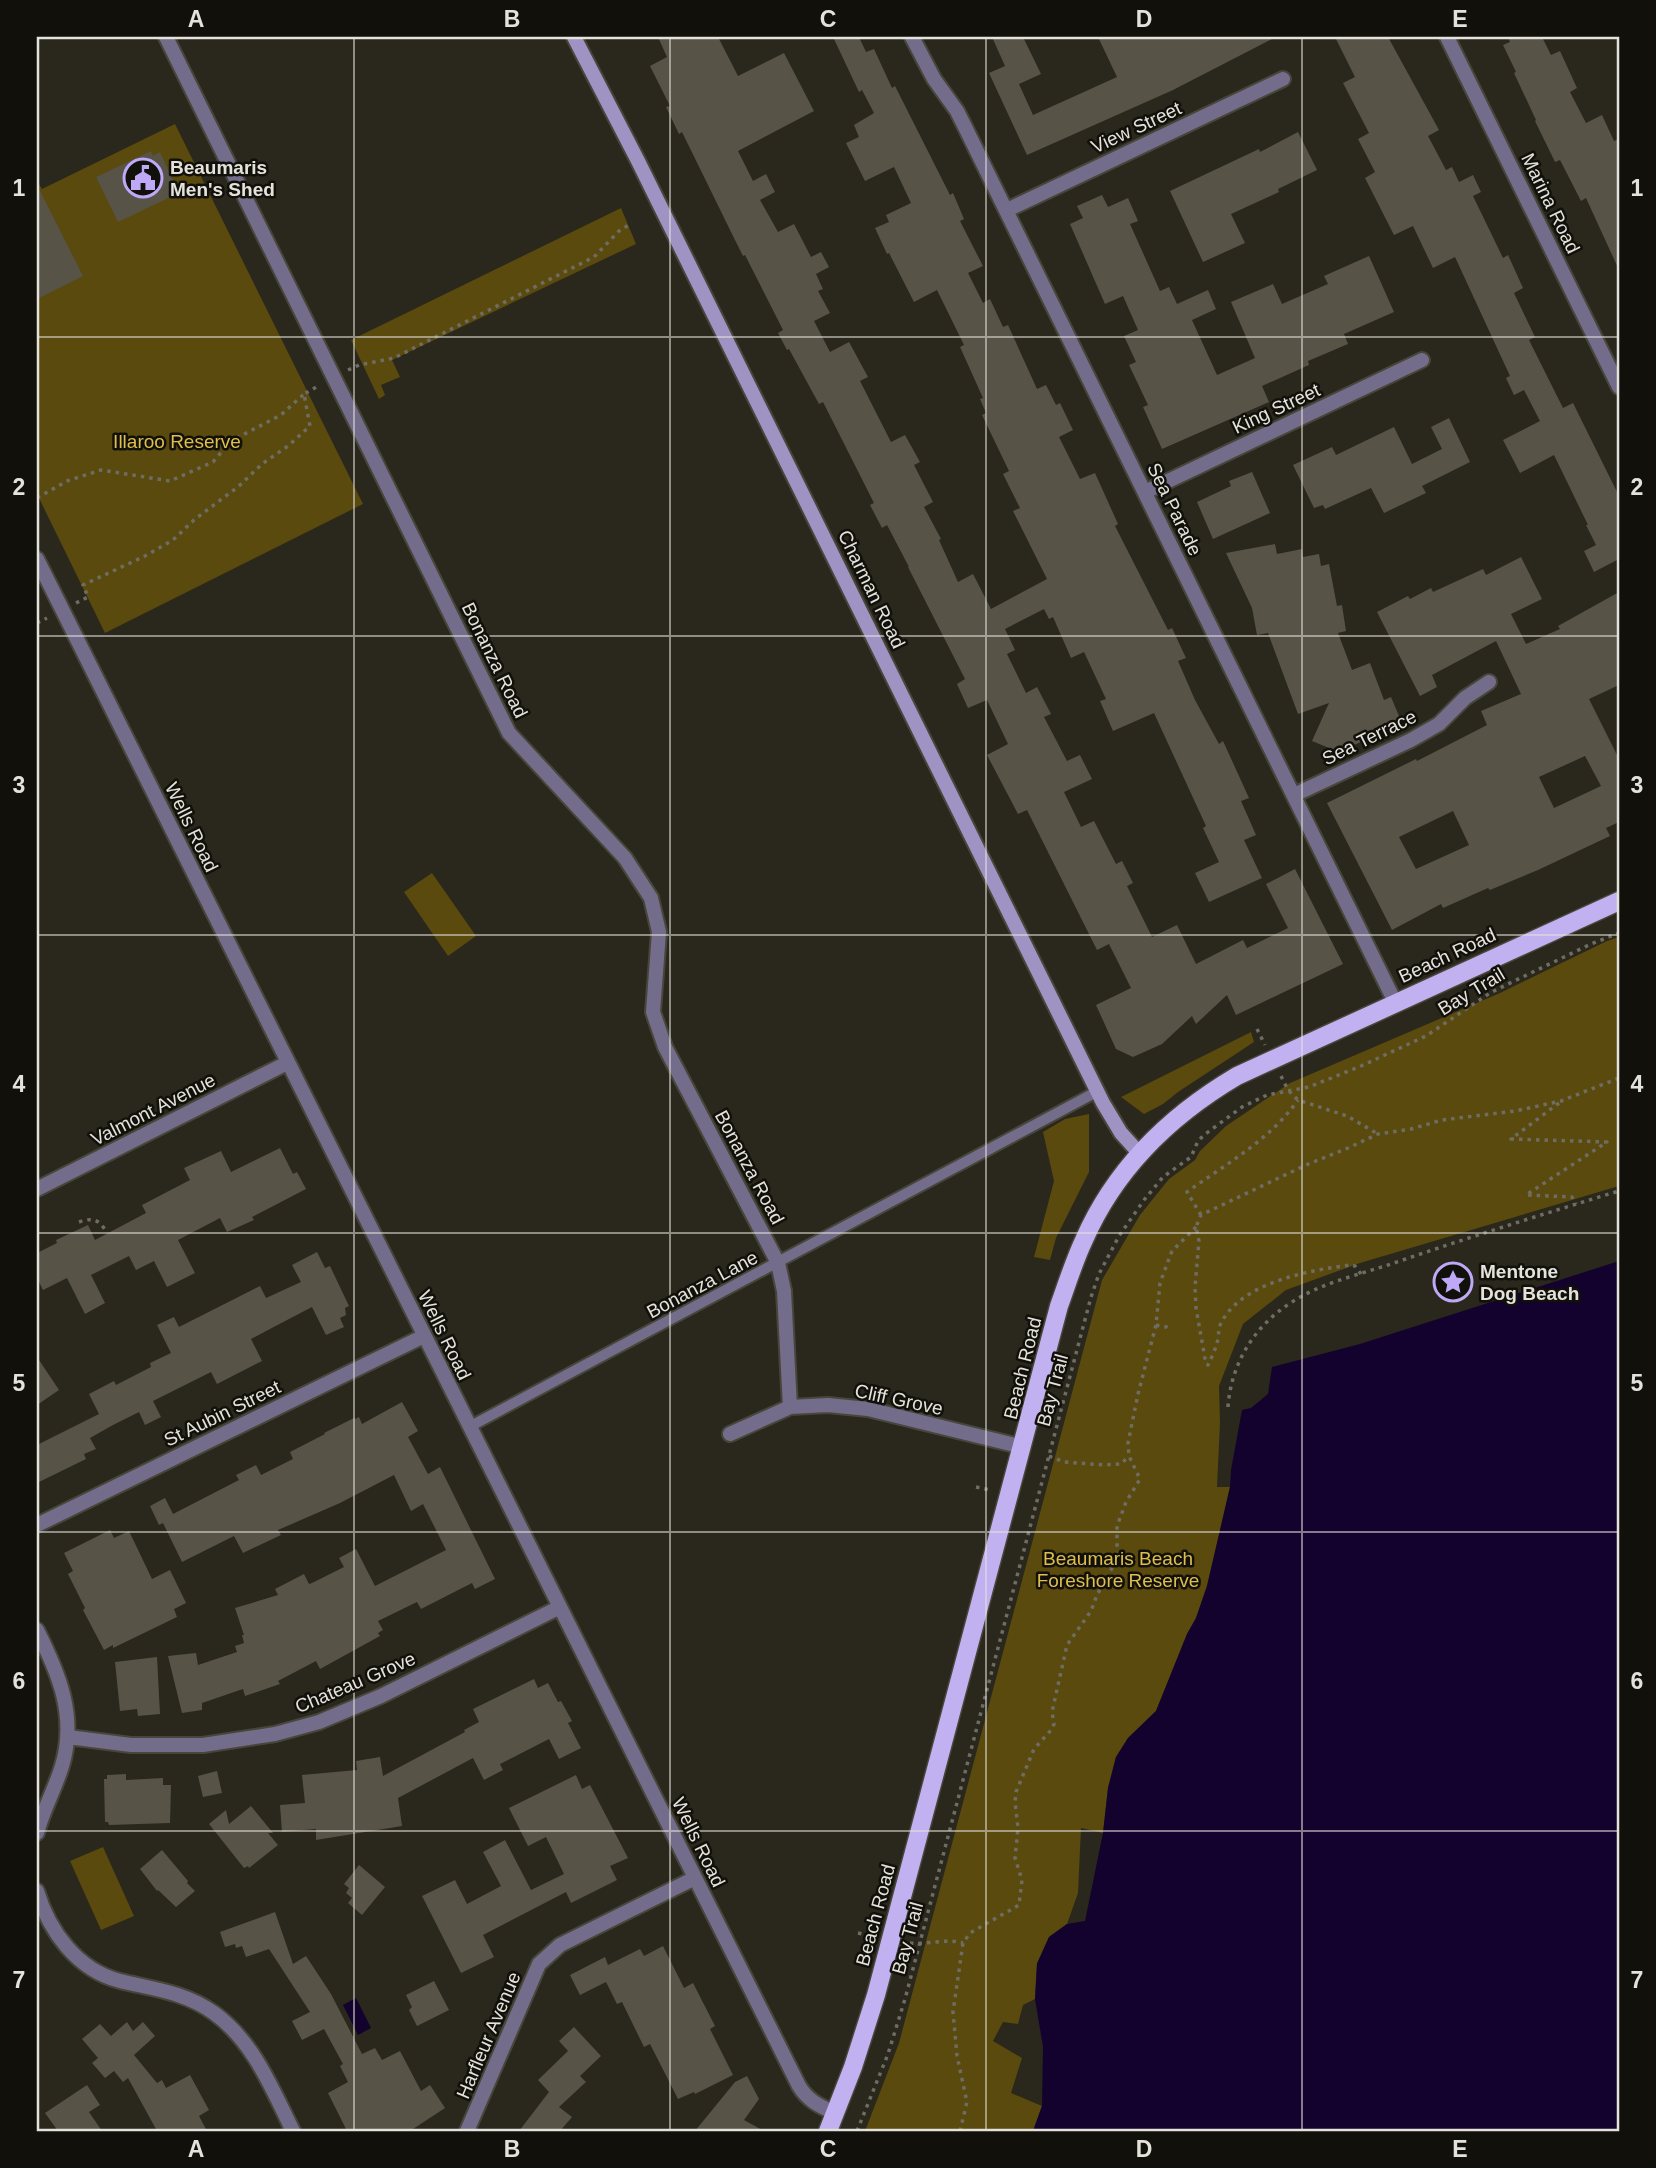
<svg xmlns="http://www.w3.org/2000/svg" width="1656" height="2168" font-family="Arial,sans-serif">
	<style>
		.green { fill: #5a4a0d }
		.water { fill: #14022e }
		.building { fill: #575347; fill-rule: evenodd }
		.lines { fill: none; stroke-linecap: round; stroke-linejoin: round }
		.service-casing { stroke: #48453a; stroke-width: 14 }
		.minor-casing { stroke: #48453a; stroke-width: 18 }
		.secondary-casing { stroke: #48453a; stroke-width: 18 }
		.primary-casing { stroke: #48453a; stroke-width: 21 }
		.path { stroke: #6f6d63; stroke-width: 3.5; stroke-dasharray: 3.5 5; stroke-linecap: butt }
		.service { stroke: #736c8b; stroke-width: 10 }
		.minor { stroke: #736c8b; stroke-width: 14 }
		.secondary { stroke: #9f93c4; stroke-width: 14 }
		.primary { stroke: #c1b1f0; stroke-width: 18 }
		.grid { fill: none; stroke: #e4e2da; stroke-width: 2; stroke-opacity: 0.55 }
		.labels { text-anchor: middle; stroke-width: 5; stroke-linejoin: round; paint-order: stroke }
		.street-label { font-size: 19px; fill: #e4e2da; stroke: #12100b }
		.poi-label { font-size: 19px; font-weight: bold; fill: #e4e2da; stroke: #12100b; text-anchor: start }
		.park-label { font-size: 19px; fill: #debe4c; stroke: #12100b }
		.neatline { fill: none; stroke: #e4e2da; stroke-width: 2.5 }
		.grid-label { font-size: 23px; text-anchor: middle; font-weight: bold; fill: #e4e2da }
	</style>
	<rect width="100%" height="100%" fill="#2a271c"/>
	<path class="green" d="M175,124L363,504L105,633L37,494V181L42,189Z
		M621,208L636,244L392,360L400,377L381,385L385,395L379,399L351,340Z
		M432,873L476,936L448,956L404,892Z
		M1619,937V1186L1360,1263L1286,1290L1243,1324L1219,1386L1220,1423L1217,1487H1230L1207,1586L1196,1618L1187,1634L1156,1711L1128,1738L1116,1757L1108,1788L1103,1833L1081,1828L1078,1893L1067,1924L1049,1937L1037,1963L1035,1999L1023,2005L1018,2024L1003,2022L993,2041L1022,2058L1011,2093L1042,2106L1033,2131H865L899,2043L1102,1280L1140,1215L1169,1179L1195,1160L1200,1151L1226,1126L1290,1083L1500,993L1607,941Z
		M1251,1032L1254,1042L1178,1092L1163,1104L1144,1114L1121,1097Z
		M1089,1114V1172L1056,1238L1050,1260L1034,1257L1054,1181L1043,1132L1065,1119Z
		M103,1847L134,1916L101,1930L70,1861Z"/>
	<path class="water" d="M1619,1261V2131H1033L1042,2106L1043,2047L1035,1999L1037,1964L1049,1937L1067,1924L1085,1921L1103,1833L1108,1788L1116,1757L1128,1738L1156,1711L1187,1634L1196,1618L1207,1586L1230,1487L1231,1470L1242,1410L1251,1408L1268,1394L1272,1367L1360,1344Z
		M356,1998L371,2028L358,2035L343,2005Z"/>
	<path class="building" d="M658,37H718L738,76L784,53L814,111L738,151L753,181L766,174L775,192L760,200L778,232L794,224L811,257L821,252L829,267L816,274L823,289L818,291L830,313L814,321L830,352L849,342L868,377L860,381L891,442L905,435L920,462L914,465L933,502L924,507L941,539L939,540L958,582L973,574L991,609L1047,579L1013,511L1020,508L1003,474L1009,471L982,415L986,413L980,399L983,398L960,347L964,345L937,290L914,302L889,253L887,254L875,228L889,222L886,215L911,203L894,167L865,181L846,143L859,137L854,125L874,113L862,90L859,92L833,37H859L866,52L874,49L892,88L895,86L950,195L953,193L964,219L960,221L983,266L968,273L983,303L990,299L1003,327L1008,325L1037,389L1046,385L1056,405L1060,403L1073,430L1059,437L1080,479L1095,473L1118,524L1115,526L1168,630L1172,628L1186,658L1178,661L1195,700L1219,744L1223,741L1249,798L1241,801L1256,835L1244,840L1262,878L1209,902L1195,873L1219,862L1203,828L1206,826L1154,713L1113,731L1100,701L1106,699L1084,652L1071,658L1053,617L1049,619L1044,609L1005,629L1015,650L1007,654L1026,693L1037,687L1051,714L1044,717L1067,761L1080,755L1092,779L1064,792L1081,827L1094,821L1116,864L1122,861L1133,883L1127,886L1152,937L1177,925L1196,964L1243,940L1247,948L1288,928L1266,884L1295,869L1343,964L1236,1015L1227,995L1196,1024L1192,1016L1162,1044L1133,1057L1116,1049L1096,1005L1131,988L1109,944L1097,950L1027,810L1018,814L987,755L1008,744L987,700L968,708L957,684L965,679L908,567H909L887,525L882,528L870,505L874,503L823,402L819,404L789,349L787,350L778,333L783,330L745,255L743,256L732,234L682,132L679,134L666,107L670,106L650,66L667,57Z
		M992,37H1023L1041,74L1019,84L1033,115L1117,77L1098,37H1276L1173,90L1027,155L989,73L1005,66Z
		M1335,37H1388L1439,130L1428,136L1446,170L1452,167L1459,182L1473,175L1481,192L1473,196L1503,258L1508,255L1523,288L1514,293L1535,337L1529,340L1563,408L1573,403L1619,496V559L1594,572L1584,551L1596,545L1586,525H1588L1554,455L1520,473L1503,440L1540,421L1524,390L1514,395L1506,378L1510,376L1455,257L1433,268L1413,226L1394,235L1365,178L1375,172L1358,139L1369,133L1343,83L1355,77Z
		M1508,37H1542L1551,55L1560,51L1577,88L1570,92L1586,123L1602,115L1614,141L1619,139V270L1586,198L1581,201L1560,160L1555,162L1535,121L1536,120L1514,73L1516,72L1503,45L1510,42Z
		M1298,132L1317,170L1278,189L1279,192L1231,214L1245,243L1203,262L1170,191L1259,149L1260,152Z
		M151,151L153,156L160,152L179,193L118,222L96,177Z
		M37,185L83,276L37,299Z
		M1102,195L1108,207L1128,198L1138,221L1130,224L1160,291L1169,287L1177,304L1208,290L1216,309L1192,320L1217,375L1255,358L1231,302L1273,284L1282,304L1328,284L1324,276L1369,256L1394,312L1344,334L1348,344L1308,361L1309,365L1262,386L1269,402L1162,449L1143,407L1148,405L1129,365L1136,362L1124,336L1138,330L1123,296L1105,304L1070,224L1083,218L1077,206Z
		M1449,418L1470,462L1422,486L1426,493L1384,513L1371,488L1325,509L1323,505L1314,508L1293,465L1332,447L1336,455L1394,427L1412,464L1442,449L1431,427Z
		M1252,472L1270,513L1213,539L1197,502L1231,486L1229,481Z
		M1275,544L1277,554L1302,549L1303,557L1319,554L1321,566L1329,564L1337,606L1342,605L1346,631L1338,633L1352,670L1370,663L1384,700L1391,697L1402,723L1339,752L1312,741L1329,703L1298,714L1268,633L1257,635L1252,608L1226,553Z
		M1521,557L1542,599L1511,614L1526,644L1560,629L1558,626L1619,592V685L1589,699L1619,759V822L1606,828L1610,836L1538,870L1490,890L1488,888L1443,908L1441,904L1392,930L1327,803L1416,759L1417,761L1487,725L1481,711L1521,694L1496,641L1432,675L1437,687L1420,696L1377,612L1408,596L1410,599L1431,588L1433,592L1483,569L1486,575ZM1585,756L1601,786L1554,808L1539,777ZM1453,811L1469,845L1416,869L1399,837Z
		M280,1148L293,1174L297,1172L306,1189L252,1217L254,1220L227,1232L220,1218L178,1240L195,1273L167,1287L154,1261L136,1270L129,1256L91,1275L105,1303L85,1314L67,1278L43,1290L37,1278V1253L57,1243L56,1240L88,1225L95,1240L146,1213L142,1205L190,1180L184,1168L221,1151L231,1172Z
		M317,1252L325,1268L330,1266L349,1306L345,1308L346,1315L340,1318L344,1327L326,1335L312,1307L268,1330L251,1339L262,1361L217,1384L211,1372L153,1401L161,1417L145,1425L139,1412L113,1425L90,1438L96,1449L84,1454L86,1459L37,1483V1445L99,1414L89,1394L114,1381L116,1385L151,1367L150,1363L171,1353L157,1325L174,1317L179,1327L260,1286L266,1298L301,1282L292,1265Z
		M37,1357L59,1390L37,1405Z
		M402,1402L418,1431L408,1437L428,1474L440,1467L495,1579L475,1589L472,1583L421,1609L417,1602L378,1621L383,1630L378,1633L380,1636L320,1669L316,1661L278,1681L280,1684L245,1696L243,1689L202,1703V1710L182,1713L168,1656L196,1653L198,1665L237,1652L235,1646L244,1643L242,1635H244L235,1608L278,1595L275,1589L304,1574L309,1584L312,1583L344,1567L339,1558L356,1549L375,1586L446,1550L423,1504L411,1511L394,1475L340,1503L278,1530L281,1535L243,1553L234,1536L182,1562L163,1523L159,1525L150,1506L165,1498L173,1514L239,1480L236,1475L256,1465L261,1475L293,1459L290,1452L325,1434L324,1433L354,1418L355,1419L359,1417L362,1424Z
		M110,1530L114,1538L129,1531L152,1579L170,1570L186,1603L174,1609L177,1617L113,1648V1645L104,1650L83,1610L85,1608L68,1574L73,1571L64,1553Z
		M157,1657L160,1714L138,1716L137,1709L120,1711L115,1662Z
		M534,1679L538,1688L548,1683L558,1702L561,1701L572,1721L568,1723L581,1748L559,1759L549,1739L500,1764L503,1770L484,1780L473,1758L398,1798L402,1826L316,1840V1829L282,1832L280,1805L305,1803L302,1775L357,1770L356,1761L380,1757L383,1776L465,1732L464,1730L479,1722L473,1709Z
		M217,1771L222,1793L203,1797L198,1776Z
		M126,1774V1780L163,1778V1785H171L170,1823L109,1825L108,1822H105L104,1779H107V1775Z
		M576,1775L582,1789L590,1785L628,1858L610,1866L617,1880L571,1903L566,1892L483,1935L494,1957L461,1973L422,1896L455,1880L467,1904L501,1886L483,1852L505,1840L531,1890L564,1874L546,1837L528,1846L509,1808Z
		M251,1806L273,1833H268L278,1845L249,1868L248,1866L244,1868L209,1824L226,1810L229,1824Z
		M162,1850L188,1881L187,1883L195,1891L176,1907L158,1890L157,1891L140,1869Z
		M359,1865L385,1887L362,1915L348,1903L352,1898L346,1893L349,1888L344,1884Z
		M275,1912L293,1964L306,1956L331,1994L362,2054L375,2048L382,2060L400,2051L421,2091L430,2085L445,2108L410,2131H347L328,2093L348,2082L340,2066L343,2064L324,2029L302,2040L292,2021L310,2012L269,1949L246,1957L242,1946L236,1948L235,1944L225,1947L220,1932Z
		M663,1946L684,1988L693,1983L715,2026L710,2029L733,2075L695,2094L694,2092L678,2099L650,2044L644,2047L622,2002L617,2004L606,1982L580,1995L570,1975L605,1957L608,1965L640,1949L644,1956Z
		M434,1981L449,2010L417,2026L409,2010L412,2007L406,1995Z
		M127,2022L133,2031L143,2022L155,2036L134,2055L157,2083L162,2080L166,2088L190,2075L209,2110L199,2116L207,2131H157L128,2078L123,2082L114,2071L105,2078L92,2063L98,2058L82,2039L100,2024L111,2036Z
		M574,2027L601,2056L580,2076L586,2082L559,2107L572,2117L560,2131H519L549,2092L538,2080L568,2051L559,2041Z
		M747,2076L759,2099L744,2120L764,2131H695L735,2082Z
		M87,2085L100,2105L89,2112L102,2131H58L45,2113Z"/>
	<g class="lines">
		<defs>
			<path id="service" d="M469,1427L1098,1091"/>
			<path id="minor" d="M166,37L509,733L625,858L651,898L659,932L653,1012L665,1047L778,1263L784,1291L790,1407
				M912,37L934,79L957,111L966,129L1395,1002
				M1447,37L1619,387
				M1007,210L1283,79
				M1145,492L1422,360
				M37,559L799,2086C808,2101 820,2106 835,2113
				M1294,795L1411,740L1439,724L1465,698L1489,682
				M37,1189L287,1063
				M730,1434L790,1407L828,1405L868,1409L1023,1447
				M37,1525L424,1336
				M37,1630C59,1674 77,1716 62,1766C55,1789 43,1810 37,1833
				M68,1737L131,1745H203L275,1734L319,1722L381,1696L560,1607
				M37,1891C49,1931 77,1970 120,1981C153,1989 185,1992 214,2013C254,2042 272,2089 293,2131
				M467,2131L539,1964L560,1945L695,1878"/>
			<path id="secondary" d="M574,37L638,161L1103,1103L1121,1133L1140,1154"/>
			<path id="primary" d="M828,2131L853,2067L876,1995L1059,1306C1067,1284 1074,1261 1084,1240C1115,1169 1171,1115 1237,1076L1619,901"/>
		</defs>
		<use href="#service" class="service-casing"/>
		<use href="#minor" class="minor-casing"/>
		<use href="#secondary" class="secondary-casing"/>
		<use href="#primary" class="primary-casing"/>
		<path class="path" d="M348,370L359,365L394,358L594,257L619,231L632,223
			M37,498L67,481L101,470L170,481L213,462L231,441L281,415L304,394
			M76,603L88,597L83,585L145,556L173,540L194,520L239,486L262,464L288,446L310,426L304,394L320,385
			M37,623L47,618
			M1257,1029L1265,1045
			M1281,1076L1288,1090L1298,1100L1347,1116L1378,1134
			M1559,1103L1511,1139L1607,1142L1526,1195L1572,1197L1576,1204
			M1201,1215L1187,1192C1226,1164 1270,1140 1298,1100
			M79,1222C93,1217 100,1220 107,1233
			M1361,1274L1355,1266L1351,1265C1310,1270 1242,1282 1221,1323C1218,1329 1219,1333 1218,1339C1216,1348 1212,1357 1208,1365L1206,1364L1196,1308L1195,1287L1199,1241L1196,1227L1201,1215L1306,1165L1348,1148L1378,1134L1411,1129L1442,1120L1515,1111L1561,1101L1619,1078
			M1156,1325L1166,1327L1168,1321
			M1228,1407C1231,1363 1255,1325 1292,1302C1321,1283 1358,1275 1391,1264C1467,1238 1543,1214 1619,1191
			M1049,1456L1064,1462L1104,1465L1121,1464L1129,1456
			M976,1487L990,1490
			M858,1933L871,1936
			M910,1943C927,1945 946,1938 963,1943
			M857,2131L888,2054L905,1999L1091,1297L1099,1274L1119,1236L1144,1200L1163,1177L1191,1157L1198,1141L1204,1135L1242,1107L1267,1095L1309,1087L1361,1066L1426,1036L1490,993L1508,984L1591,944L1619,933
			M960,2131L967,2102L957,2056L953,2012L963,1943L970,1933L1019,1905L1022,1880L1015,1858L1018,1828L1015,1802L1016,1792L1034,1749L1052,1729L1054,1724L1052,1712L1067,1645L1091,1611L1097,1595L1117,1559V1526L1126,1502L1140,1479L1129,1456L1128,1443L1138,1394L1156,1325L1160,1283L1172,1251L1196,1227"/>
		<use href="#service" class="service"/>
		<use href="#minor" class="minor"/>
		<use href="#secondary" class="secondary"/>
		<use href="#primary" class="primary"/>
	</g>
	<path class="grid" d="M354,37V2131M670,37V2131M986,37V2131M1302,37V2131M37,337H1619M37,636H1619M37,935H1619M37,1233H1619M37,1532H1619M37,1831H1619"/>
	<defs>
		<symbol id="civic-ring" viewBox="-11 -11 22 22"><circle r="9.5" fill="#12100b" stroke="#bda9f5" stroke-width="1.5"/><path d="M-.6-6.5H3V-4.5H.6V-3L4-1V1h2V6H-6V1h2V-1L-.6-3ZM-1.2 2.5V6h2.4V2.5Z" fill="#bda9f5"/></symbol>
		<symbol id="sight-ring" viewBox="-11 -11 22 22"><circle r="9.5" fill="#12100b" stroke="#bda9f5" stroke-width="1.5"/><path d="M0-6L1.8-2.2L6-1.7L2.9 1.2L3.7 5.4L0 3.3L-3.7 5.4L-2.9 1.2L-6-1.7L-1.8-2.2Z" fill="#bda9f5"/></symbol>
	</defs>
	<g fill-rule="evenodd">
		<use href="#civic-ring" x="121" y="156" width="44" height="44"/>
		<use href="#sight-ring" x="1431" y="1260" width="44" height="44"/>
	</g>
	<g class="labels">
		<g class="street-label">
			<text transform="translate(1136 127) rotate(-25)" y="7">View Street</text>
			<text transform="translate(1551 203) rotate(64)" y="7">Marina Road</text>
			<text transform="translate(1276 408) rotate(-25)" y="7">King Street</text>
			<text transform="translate(1175 509) rotate(64)" y="7">Sea Parade</text>
			<text transform="translate(872 589) rotate(64)" y="7">Charman Road</text>
			<text transform="translate(495 660) rotate(64)" y="7">Bonanza Road</text>
			<text transform="translate(1369 737) rotate(-26)" y="7">Sea Terrace</text>
			<text transform="translate(192 827) rotate(64)" y="7">Wells Road</text>
			<text transform="translate(1447 955) rotate(-25)" y="7">Beach Road</text>
			<text transform="translate(1471 991) rotate(-31)" y="7">Bay Trail</text>
			<text transform="translate(153 1109) rotate(-27)" y="7">Valmont Avenue</text>
			<text transform="translate(750 1167) rotate(62)" y="7">Bonanza Road</text>
			<text transform="translate(702 1284) rotate(-28)" y="7">Bonanza Lane</text>
			<text transform="translate(445 1335) rotate(64)" y="7">Wells Road</text>
			<text transform="translate(1022 1368) rotate(-76)" y="7">Beach Road</text>
			<text transform="translate(1052 1390) rotate(-75)" y="7">Bay Trail</text>
			<text transform="translate(899 1399) rotate(12)" y="7">Cliff Grove</text>
			<text transform="translate(222 1413) rotate(-26)" y="7">St Aubin Street</text>
			<text transform="translate(355 1682) rotate(-23)" y="7">Chateau Grove</text>
			<text transform="translate(699 1842) rotate(64)" y="7">Wells Road</text>
			<text transform="translate(875 1915) rotate(-75)" y="7">Beach Road</text>
			<text transform="translate(907 1938) rotate(-75)" y="7">Bay Trail</text>
			<text transform="translate(488 2035) rotate(-67)" y="7">Harfleur Avenue</text>
		</g>
		<g class="poi-label">
			<text x="170" y="174">Beaumaris<tspan x="170" dy="22">Men's Shed</tspan></text>
			<text x="1480" y="1278">Mentone<tspan x="1480" dy="22">Dog Beach</tspan></text>
		</g>
		<g class="park-label">
			<text x="177" y="448">Illaroo Reserve</text>
			<text x="1118" y="1565">Beaumaris Beach<tspan x="1118" dy="22">Foreshore Reserve</tspan></text>
		</g>
	</g>
	<rect width="1656" height="2168" fill="none" stroke="#12100b" stroke-width="77"/>
	<rect x="38" y="38" width="1580" height="2092" class="neatline"/>
	<g class="grid-label">
		<text x="196" y="27">A</text>
		<text x="512" y="27">B</text>
		<text x="828" y="27">C</text>
		<text x="1144" y="27">D</text>
		<text x="1460" y="27">E</text>
		<text x="19" y="196">1</text>
		<text x="1637" y="196">1</text>
		<text x="19" y="495">2</text>
		<text x="1637" y="495">2</text>
		<text x="19" y="793">3</text>
		<text x="1637" y="793">3</text>
		<text x="19" y="1092">4</text>
		<text x="1637" y="1092">4</text>
		<text x="19" y="1391">5</text>
		<text x="1637" y="1391">5</text>
		<text x="19" y="1689">6</text>
		<text x="1637" y="1689">6</text>
		<text x="19" y="1988">7</text>
		<text x="1637" y="1988">7</text>
		<text x="196" y="2157">A</text>
		<text x="512" y="2157">B</text>
		<text x="828" y="2157">C</text>
		<text x="1144" y="2157">D</text>
		<text x="1460" y="2157">E</text>
	</g>
</svg>
